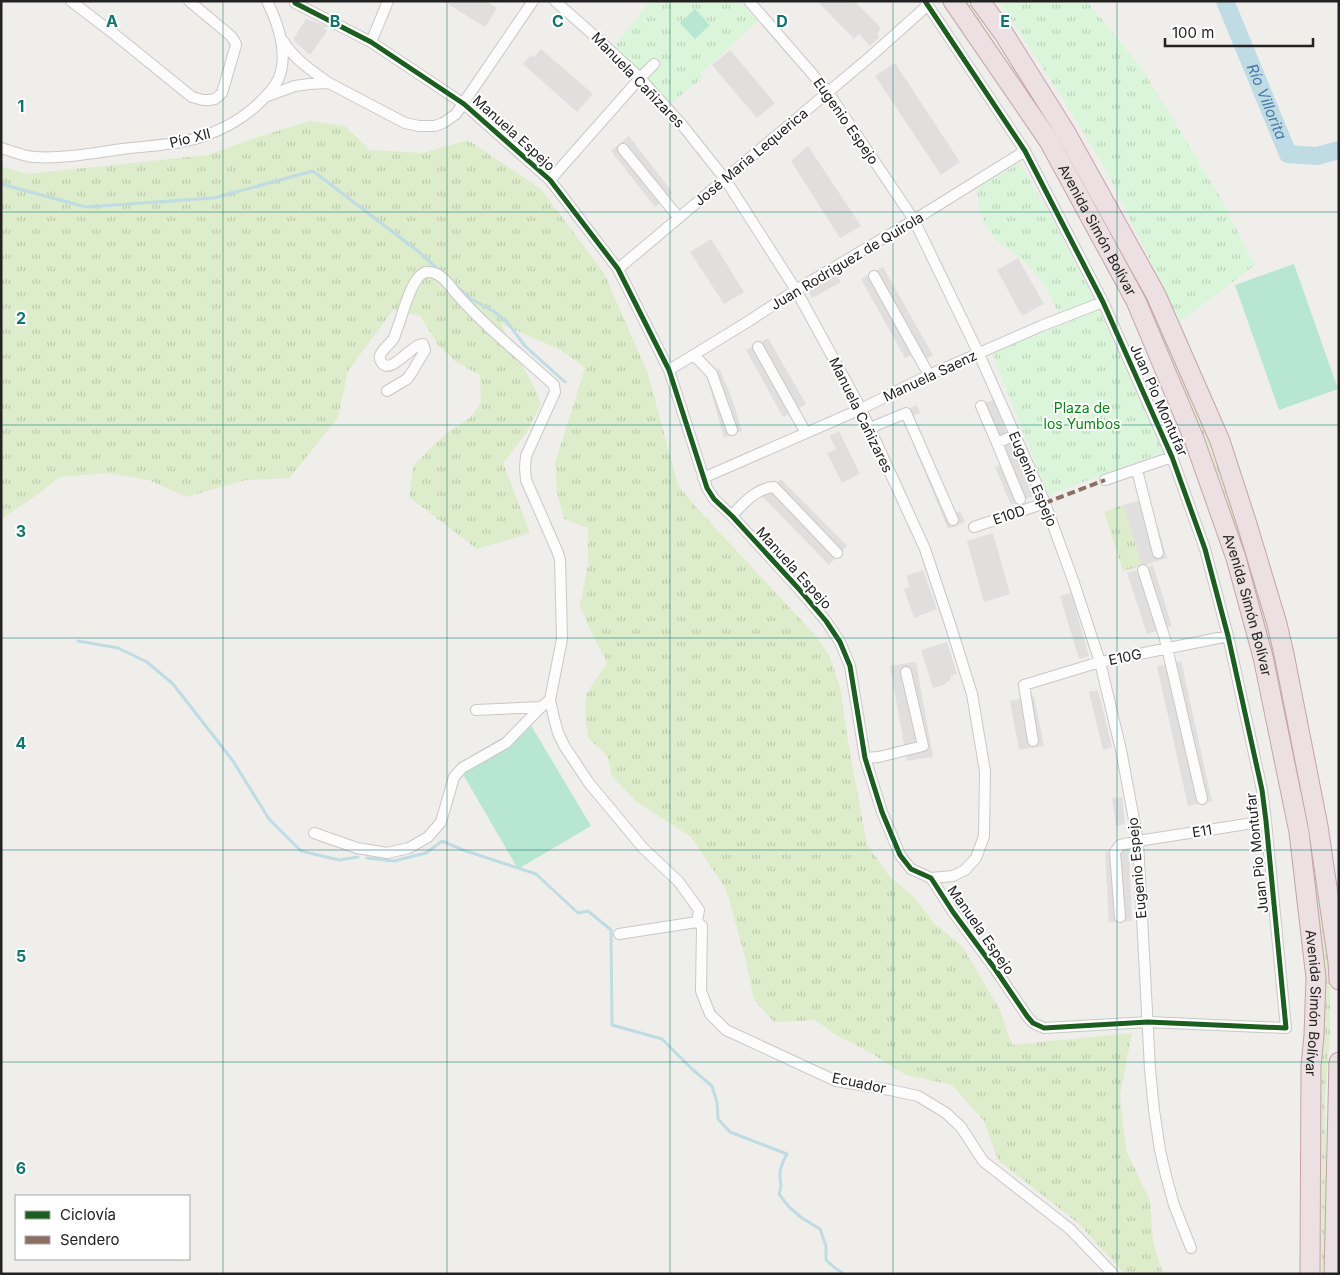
<svg xmlns="http://www.w3.org/2000/svg" width="1340" height="1275" font-family="Inter,sans-serif">
	<style>
		.grass { fill: url(#grass-tufts) }
		.park { fill: url(#park-tufts) }
		.pitch { fill: #b7e6d2 }
		.parking { fill: #e0dfde }
		.lines { fill: none; stroke-linecap: round; stroke-linejoin: round }
		.stream { stroke: #bfdbe3; stroke-width: 3 }
		.river { stroke: #bfdbe3; stroke-width: 18 }
		.street-casing { stroke: #c9c8c7; stroke-width: 12 }
		.highway-casing { stroke: #c5a2ac; stroke-width: 21 }
		.street { stroke: #fdfcfc; stroke-width: 10 }
		.highway { stroke: #ece0e2; stroke-width: 19 }
		.quiet { stroke: #8d6e63; stroke-width: 4; stroke-dasharray: 8 4; stroke-linecap: butt }
		.cycleway-casing { stroke: #fff; stroke-width: 8 }
		.cycleway { stroke: #1b5e20; stroke-width: 5 }
		.grid { fill: none; stroke: #0f766e; stroke-width: 1; stroke-opacity: 0.55 }
		.labels { text-anchor: middle; stroke-width: 4; stroke-linejoin: round; paint-order: stroke }
		.street-label { font-size: 14px; fill: #222; stroke: #fff }
		.park-label { font-size: 14px; fill: #0c8416; stroke: #fff }
		.water-label { font-size: 15px; font-style: italic; fill: #4a7aab; stroke: #fff }
		.grid-label { font-size: 16px; text-anchor: middle; font-weight: bold; fill: #0f766e; stroke: #fff; stroke-width: 4; stroke-linejoin: round; paint-order: stroke }
	</style>
	<defs>
		<pattern id="grass-tufts" width="24" height="20" patternUnits="userSpaceOnUse" patternTransform="scale(1.25)"><rect width="24" height="20" fill="#ddeccb"/><path d="M3 7l-1-3M5 7V3M7 7l1-3M15 17l-1-3M17 17v-4M19 17l1-3" fill="none" stroke="#bdcaae"/></pattern>
		<pattern id="park-tufts" width="24" height="20" patternUnits="userSpaceOnUse" patternTransform="scale(1.25)"><rect width="24" height="20" fill="#daf5da"/><path d="M3 7l-1-3M5 7V3M7 7l1-3M15 17l-1-3M17 17v-4M19 17l1-3" fill="none" stroke="#bbd2bb"/></pattern>
	</defs>
	<rect width="100%" height="100%" fill="#f0eeeb"/>
	<path class="grass" d="M961,1H967L1060,138L1145,291L1206,429L1229,491L1268,620L1301,772L1328,947L1330,1001V1033L1325,1097L1327,1206L1326,1274H1319V1049L1261,621L1224,493L1201,430L1184,394Z
		M310,121L345,126L370,150L423,153L468,140L541,189L604,273L648,374L678,485L695,506L815,635L830,657L840,687L847,736L867,844L889,876L914,897L934,923L962,946L1000,1010L1012,1045L1132,1033L1120,1095L1126,1150L1150,1201L1153,1241L1163,1274H1125L1078,1223L998,1160L984,1121L952,1085L906,1075L871,1053L836,1035L815,1020L774,1022L754,1000L746,961L726,889L691,837L637,802L612,776L607,755L588,738L585,716L586,694L607,663L592,634L580,606L588,564V528L564,519L557,492L555,463L585,368L559,349L501,324L535,389L541,403L527,432L503,463L530,533L477,549L409,497L413,466L444,435L471,417L481,402L480,375L456,362L438,345L420,316L393,310L348,371L338,417L290,478L246,480L186,497L149,480L107,473L60,477L34,497L1,519V166L27,174L208,155L261,136Z
		M1123,505L1142,566L1123,571L1104,512Z"/>
	<path class="park" d="M650,1H739L758,21L700,74L703,78L671,103L615,46Z
		M999,1H1087L1141,67L1220,197L1255,265L1180,322L1105,168L1065,102Z
		M1020,163L1056,226L1095,300L1058,314C1051,292 1037,272 1019,257C1012,251 1004,248 997,241C990,234 983,221 980,211C979,204 978,196 977,188Z
		M1099,310L1164,452L1048,495L992,353Z"/>
	<path class="pitch" d="M695,9L710,25L695,39L680,23Z
		M1294,264L1338,389L1279,410L1235,285Z
		M529,722L591,826L518,869L457,764Z"/>
	<path class="parking" d="M443,1H486L497,8L485,27Z
		M821,1H854L881,28L877,34L879,37L870,46L859,34L854,39L819,3Z
		M306,19L326,26L324,29L327,31L310,55L294,41V38Z
		M541,49L593,94L577,112L523,64L531,55L534,57Z
		M730,50L775,103L757,118L712,65Z
		M895,63L960,162L941,175L875,76Z
		M629,136L673,193L655,207L611,151Z
		M808,146L861,226L840,238L791,161Z
		M711,239L744,292L724,304L690,252Z
		M1018,258L1044,304L1022,316L997,270Z
		M883,267L933,355L918,363L913,354L905,358L861,279Z
		M836,273L841,282L812,298L807,289Z
		M768,338L806,404L783,417L746,350Z
		M719,368L731,396L742,431L724,438L706,374Z
		M993,400L1033,496L1011,505L995,467L1001,465L977,406Z
		M917,405L920,413L913,416L954,514L960,511L965,522L948,529L900,412Z
		M839,431L860,474L842,483L827,453L836,449L830,436Z
		M781,479L847,546L829,565L761,495Z
		M1149,498L1167,558L1142,566L1123,505Z
		M993,533L1010,594L984,602L967,541Z
		M1153,565L1172,626L1147,634L1127,573Z
		M923,570L937,609L914,618L904,589L910,587L906,576Z
		M1071,593L1089,656L1079,659L1060,596Z
		M947,642L957,674L950,676L951,680L946,682V684L933,688L921,650Z
		M1181,661L1212,801L1188,806L1157,666Z
		M916,662L933,757L907,761L890,666Z
		M1098,690L1112,747L1103,750L1089,692Z
		M1034,696L1044,746L1019,750L1010,701Z
		M1122,797L1125,824L1116,826L1112,798Z
		M1129,850L1132,921L1109,922L1105,852Z"/>
	<g class="lines">
		<path class="stream" d="M1,184L86,207L214,198L313,171L419,252L441,272
			M453,283L471,299L493,311L507,322L525,346L565,382
			M78,641L118,648L147,662L173,684L233,761L269,819L301,851L339,860L358,857
			M367,858L394,861L426,853L442,841L463,850L536,874L578,913L588,911L611,930L612,1025L662,1039L692,1069L712,1086L717,1102L718,1119L730,1132L787,1154C783,1161 779,1169 780,1178C781,1186 782,1185 779,1194L789,1207L802,1218L820,1229L826,1246V1260L835,1268L844,1274"/>
		<path class="river" id="s1" d="M1225,1L1288,154L1317,156L1339,150"/>
		<defs>
			<path id="street" d="M71,1L118,37L192,97L203,100H209L215,99L222,93L236,45L235,42L231,36L189,1
				M555,1L589,31L640,78L683,126L725,179L796,290L861,409L925,549L951,627L972,694L985,771L984,836L976,858L965,870L953,876L931,878
				M749,1L828,92L914,220L979,354L1015,435L1045,503L1074,583L1100,662L1121,750L1138,841L1150,1069L1154,1110L1160,1150L1166,1176L1174,1205L1191,1248
				M295,3L371,42L464,104L550,180L618,269L669,370L707,488L714,499L732,516L798,588L826,621L840,642L850,666L865,758L882,812L900,855L911,869L931,878L953,912L995,969L1027,1016L1033,1023L1044,1028L1148,1022L1286,1028L1266,821L1262,790L1228,636L1205,549L1172,457L1103,302L1025,151L925,1
				M283,41C295,60 311,70 329,83
				M371,42L388,1
				M267,96L295,86L309,84L329,83L405,123L419,126H435L443,123L456,114L533,1
				M1,148C12,151 23,156 34,157C63,159 94,153 122,149C148,146 176,145 201,137C222,130 241,120 257,105C263,99 270,93 275,85C291,61 279,25 267,1
				M623,149L679,218
				M550,180L640,78L654,64
				M618,269L871,56L928,5
				M874,276L929,375
				M758,347L806,433
				M694,355L712,374L732,430
				M669,370L749,321L796,290L914,220L1025,151
				M387,391L407,379L412,372L425,350L423,344C412,344 391,375 382,363C374,354 390,345 394,338C396,333 397,328 399,324C403,312 413,273 427,272C439,271 448,283 454,291C484,326 520,354 554,385L555,392L526,456L525,467L526,480L558,553L560,560L562,639L550,700L554,718L558,733L565,747L589,783L643,848L679,882L699,910L697,922L702,926L701,991L710,1014L726,1030L836,1081L890,1090L918,1096L946,1113L961,1127L983,1161L1070,1229L1113,1274
				M981,406L997,443
				M870,429L877,425L906,413L953,520
				M1015,435L997,443L1020,499
				M1137,470L1158,553
				M703,478L861,409L929,375L1041,326L1103,302
				M1105,480L1172,457
				M732,516C743,503 757,488 774,487L837,553
				M974,527L1045,503
				M1143,570L1165,639L1202,799
				M476,710L541,707
				M1033,741L1024,685L1100,662L1228,636
				M865,758L879,757L923,746L906,672
				M314,833L357,848L387,853L409,848L428,837L441,822L454,777L462,768L506,743L541,707L550,700
				M1120,917L1115,852L1120,845L1138,841L1266,821
				M619,934L697,922"/>
			<g id="highway">
				<path id="s2" d="M953,1L1049,141L1136,301L1194,439L1236,558L1263,657L1299,832L1316,978L1314,1035L1311,1066L1310,1274"/>
				<path d="M980,1L1004,34L1066,133L1156,295L1220,441L1246,521L1277,624L1284,654L1318,826L1338,962L1339,980"/>
				<path d="M1334,1274L1339,1062"/>
			</g>
		</defs>
		<use href="#street" class="street-casing"/>
		<use href="#highway" class="highway-casing"/>
		<use href="#street" class="street"/>
		<use href="#highway" class="highway"/>
		<path class="quiet" d="M1045,503L1105,480"/>
		<defs>
			<path id="cycleway" d="M295,3L371,42L464,104L550,180L618,269L669,370L707,488L714,499L732,516L798,588L826,621L840,642L850,666L865,758L882,812L900,855L911,869L931,878L953,912L995,969L1027,1016L1033,1023L1044,1028L1148,1022L1286,1028L1266,821L1262,790L1228,636L1205,549L1172,457L1103,302L1025,151L925,1"/>
		</defs>
		<use href="#cycleway" class="cycleway-casing"/>
		<use href="#cycleway" class="cycleway"/>
	</g>
	<path class="grid" d="M223,1V1274M447,1V1274M670,1V1274M893,1V1274M1117,1V1274M1,212H1339M1,425H1339M1,638H1339M1,850H1339M1,1062H1339"/>
	<g class="labels">
		<g class="street-label">
			<text transform="translate(638 80) rotate(46)" y="5">Manuela Cañizares</text>
			<text transform="translate(846 121) rotate(55)" y="5">Eugenio Espejo</text>
			<text transform="translate(514 133) rotate(42)" y="5">Manuela Espejo</text>
			<text transform="translate(190 138) rotate(-14)" y="5">Pío XII</text>
			<text transform="translate(751 157) rotate(-40)" y="5">José Maria Lequerica</text>
			<text dy="5" stroke="none"><textPath href="#s2" startOffset="271">Avenida Simón Bolívar</textPath></text>
			<text transform="translate(847 261) rotate(-31)" y="5">Juan Rodriguez de Quirola</text>
			<text transform="translate(930 376) rotate(-25)" y="5">Manuela Saenz</text>
			<text transform="translate(1159 400) rotate(66)" y="5">Juan Pio Montufar</text>
			<text transform="translate(861 415) rotate(64)" y="5">Manuela Cañizares</text>
			<text transform="translate(1033 479) rotate(67)" y="5">Eugenio Espejo</text>
			<text transform="translate(1009 515) rotate(-19)" y="5">E10D</text>
			<text transform="translate(794 568) rotate(48)" y="5">Manuela Espejo</text>
			<text dy="5" stroke="none"><textPath href="#s2" startOffset="676">Avenida Simón Bolívar</textPath></text>
			<text transform="translate(1125 657) rotate(-12)" y="5">E10G</text>
			<text transform="translate(1202 831) rotate(-9)" y="5">E11</text>
			<text transform="translate(1257 853) rotate(-96)" y="5">Juan Pio Montufar</text>
			<text transform="translate(1137 868) rotate(-95)" y="5">Eugenio Espejo</text>
			<text transform="translate(981 930) rotate(55)" y="5">Manuela Espejo</text>
			<text dy="5" stroke="none"><textPath href="#s2" startOffset="1081">Avenida Simón Bolívar</textPath></text>
			<text transform="translate(859 1083) rotate(12)" y="5">Ecuador</text>
		</g>
		<g class="park-label">
			<text x="1082" y="413">Plaza de<tspan x="1082" dy="16">los Yumbos</tspan></text>
		</g>
		<g class="water-label">
			<text dy="5" stroke="none"><textPath href="#s1" startOffset="109">Río Villorita</textPath></text>
		</g>
	</g>
	<g class="grid-label">
		<text x="112" y="27">A</text>
		<text x="335" y="27">B</text>
		<text x="558" y="27">C</text>
		<text x="782" y="27">D</text>
		<text x="1005" y="27">E</text>
		<text x="21" y="112">1</text>
		<text x="21" y="324">2</text>
		<text x="21" y="537">3</text>
		<text x="21" y="749">4</text>
		<text x="21" y="962">5</text>
		<text x="21" y="1174">6</text>
	</g>
	<rect width="1340" height="1275" fill="none" stroke="#222222" stroke-width="5"/>
	<rect x="15" y="1195" width="175" height="65" fill="#ffffff" stroke="#a7a7a7"/>
	<rect x="25" y="1211" width="25" height="8" fill="#1b5e20" stroke="#a7a7a7"/>
	<text x="60" y="1220" font-size="15" fill="#222222">Ciclovía</text>
	<rect x="25" y="1236" width="25" height="8" fill="#8d6e63" stroke="#a7a7a7"/>
	<text x="60" y="1245" font-size="15" fill="#222222">Sendero</text>
	<path d="M1165 38v8h148v-8" fill="none" stroke="#222222" stroke-width="2.5"/>
	<text x="1172" y="38" font-size="15" fill="#222222" stroke="#ffffff" stroke-width="4" paint-order="stroke">100 m</text>
</svg>
